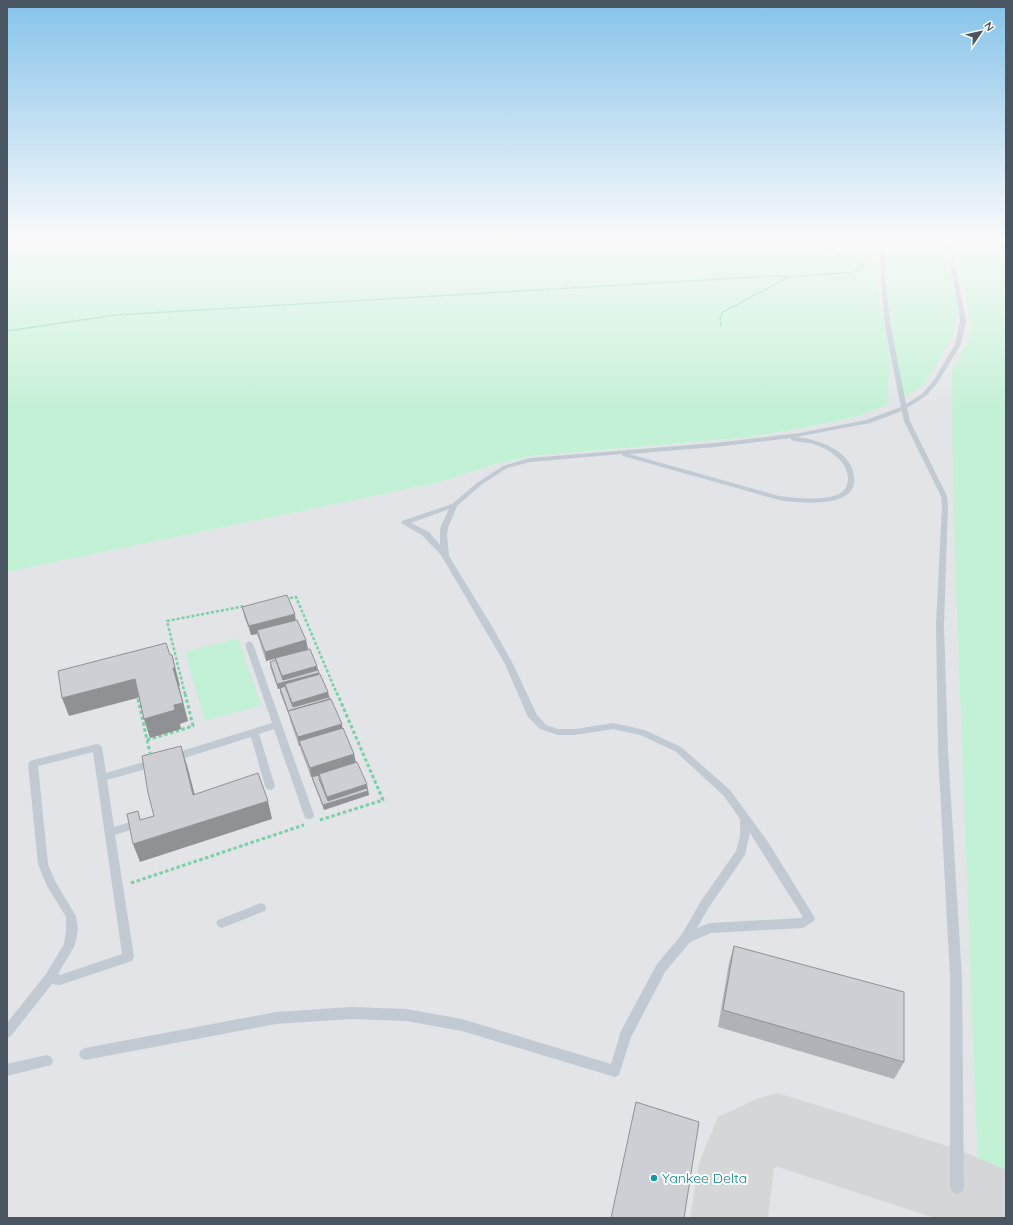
<svg xmlns="http://www.w3.org/2000/svg" width="1013" height="1225" font-family="Quicksand,sans-serif">
	<style>
		.airport { fill: #e2e4e7 }
		.green { fill: #c3f1d5 }
		.lines { fill: none; stroke-linecap: round; stroke-linejoin: round }
		.taxiway { fill: #d5d6d8; fill-rule: evenodd }
		.path-far2 { stroke: #7ad0a6; stroke-width: 1.5; stroke-dasharray: 2 1; stroke-linecap: butt }
		.path-far1 { stroke: #7ad0a6; stroke-width: 2.5; stroke-dasharray: 3 2; stroke-linecap: butt }
		.path { stroke: #7ad0a6; stroke-width: 3; stroke-dasharray: 3.5 2.5; stroke-linecap: butt }
		.service { fill: #c1cad2; fill-rule: evenodd }
		.wall { fill: #b0b2b7 }
		.shaded-wall { fill: #909195 }
		.building { fill: #cdcfd5; stroke: #909195 }
		.culture-dot { fill: #0f9aa8; stroke: #fff; stroke-width: 1.5 }
		.labels { text-anchor: middle; stroke-width: 4; stroke-linejoin: round; paint-order: stroke }
		.near-culture-label { font-size: 14px; fill: #0d838f; stroke: #fff; text-anchor: start }
	</style>
	<rect width="100%" height="100%" fill="#f5f3f3"/>
	<path class="airport" d="M878,240H1006V1218H7V572L437,483L493,465L532,456L741,438L799,429L856,417L890,358L875,268Z"/>
	<path class="green" d="M7,240H878L875,268L890,358L887,405L856,417L799,429L741,438L532,456L493,465L437,483L7,572Z
		M883,240H947L952,289L958,308L954,334L925,383L903,399L885,305Z
		M955,240H1006V1185L978,1170L953,501L952,370L970,337L971,322L958,266Z
		M238,638L261,705L205,721L185,652Z"/>
	<g class="lines">
		<path class="taxiway" d="M778,1093L957,1149L1006,1170V1218H935L778,1167L774,1168L768,1218H690L699,1163L718,1117L759,1098Z"/>
		<path class="path-far2" d="M721,326L720,318L723,312L789,277L851,272L862,268L863,266L855,260L805,240
			M7,331L116,315L773,276L789,277"/>
		<path class="path-far1" d="M285,599L296,597L337,694
			M185,694L167,621L245,606"/>
		<path class="path" d="M138,699L150,753
			M147,740L193,726L185,693
			M320,820L383,800L337,693
			M131,883L304,825"/>
		<path class="service" d="M881,240H885V280L891,327L906,404L922,394L934,380L955,344L960,320L951,265L949,240H953L955,265L966,320L961,344L938,382L926,396L907,408L910,421L947,496L948,506L944,625L948,751L962,978L964,1187L962,1192L957,1194L952,1192L950,1187V978L938,751L936,625L942,506L941,496L904,421L902,411L870,423L796,437C818,439 853,451 854,478C855,484 853,490 848,494C833,506 797,503 779,500L623,456L622,454L530,462L507,468L481,485L457,506L448,528L447,536L449,556L493,628L513,664L537,715L546,725L558,729H575L613,723L645,730L681,747L730,790L768,842L815,918L814,921L803,928L711,933L690,942L665,972L631,1037L619,1075L615,1077L462,1031L406,1021L351,1019L276,1024L85,1060L81,1058L79,1054L81,1050L85,1048L276,1012L351,1007L406,1009L462,1019L611,1064L621,1031L657,964L682,934L701,901L736,851L740,836V819L724,796L675,751L640,735L613,729L575,735H558L540,729L528,717L505,664L441,555L423,536L401,523L402,521L452,504L477,483L503,466L530,458L715,443L800,433L866,420L901,407L885,327L881,280ZM791,438V440C797,442 803,442 809,443C826,447 847,459 848,478C848,483 847,488 842,492C828,502 796,498 779,496L629,454L715,447ZM449,509L440,528V545L429,532L411,523ZM750,833L803,917L801,918L710,923L697,928L709,907L745,855Z
			M249,641L253,644L314,815L313,818L309,819L305,818L304,815L274,729L259,734L275,786L273,789L270,790L267,789L265,786L251,737L175,761L172,760L170,757L172,754L272,723L245,644Z
			M97,744L100,745L102,747L106,773L154,759L157,760L159,763L157,766L107,780L114,827L139,819L143,820L144,823L143,826L115,835L134,957L132,961L60,985L52,984L11,1036L7,1038V1023L46,974L64,944L66,930V917L47,886L38,864L28,764L30,761L33,760ZM93,752L122,954L60,975L58,974L75,945L78,930L76,916L55,881L48,864L38,766Z
			M261,903L265,905L266,908L265,911L222,928L218,926L216,923L218,920Z
			M47,1055L51,1057L53,1061L51,1065L7,1076V1064Z"/>
	</g>
	<path class="wall" d="M242,607L296,620L306,640L308,649L318,670L342,728L354,754L356,762L367,788L369,795L324,810L313,782L312,777H311L301,750L300,746H299L290,720L289,715L280,693V689H278L270,667V662L276,660L275,659L266,661L257,634L251,635L244,616Z
		M734,946L904,1062L894,1079L718,1027L729,963Z"/>
	<path class="shaded-wall" d="M295,614L296,623L257,630V634L251,635L249,626Z
		M306,640L308,650L266,661L265,652Z
		M172,655L180,686H179L188,721L180,724L181,729L150,738L144,719L174,705L173,668H174Z
		M317,666L320,677L285,684V687L278,689L277,684L283,683L282,676Z
		M135,679L141,697L69,716L62,698Z
		M328,692L330,700L293,710L292,703Z
		M342,724L343,733L299,741L300,746H299L298,737Z
		M181,746L187,765L197,803L193,795Z
		M354,754L356,763L311,777L310,768Z
		M367,784L369,795L324,810L323,805L328,803L327,797Z
		M268,801L272,819L140,862L133,844Z"/>
	<path class="building" d="M287,595L295,614L249,626L242,607Z
		M297,620L306,640L265,652L257,630Z
		M166,643L170,655H172L175,668H173L183,703L174,705L175,710L144,719L135,679L62,698L58,671Z
		M310,649L317,666L282,676L275,658Z
		M276,660L283,680L318,670L319,673L277,684L270,662Z
		M320,674L328,692L292,703L285,684Z
		M285,686L293,707L329,697L330,699L288,711L280,688Z
		M331,699L342,724L298,737L288,711Z
		M343,728L354,754L310,768L299,741Z
		M181,746L193,795L258,773L268,801L133,844L127,814L138,811L140,820L154,816L148,793L142,756Z
		M357,762L367,784L327,797L319,774Z
		M319,775V779L328,801L367,788L368,791L323,805L312,777Z
		M734,946L904,992V1062L723,1010Z
		M636,1102L699,1122L684,1218H611Z"/>
	<linearGradient id="sky" x2="0" y2="1"><stop stop-color="#85c3ea"/><stop offset="0.58" stop-color="#fafafa"/><stop offset="1" stop-color="#fafafa" stop-opacity="0"/></linearGradient>
	<rect width="1013" height="412" fill="url(#sky)"/>
	<circle class="culture-dot" cx="654" cy="1178" r="4"/>
	<g class="labels">
		<g class="near-culture-label">
			<text x="662" y="1183">Yankee Delta</text>
		</g>
	</g>
	<rect width="1013" height="1225" fill="none" stroke="#4a5661" stroke-width="16"/>
	<g transform="translate(981 32) rotate(56)" stroke="#ffffff" stroke-width="3" paint-order="stroke">
	<path d="M0-3L7 15L0 10L-7 15Z" fill="#4a5661"/>
	<text y="-6" font-size="11" font-weight="bold" text-anchor="middle" fill="#4a5661">N</text>
	</g>
</svg>
